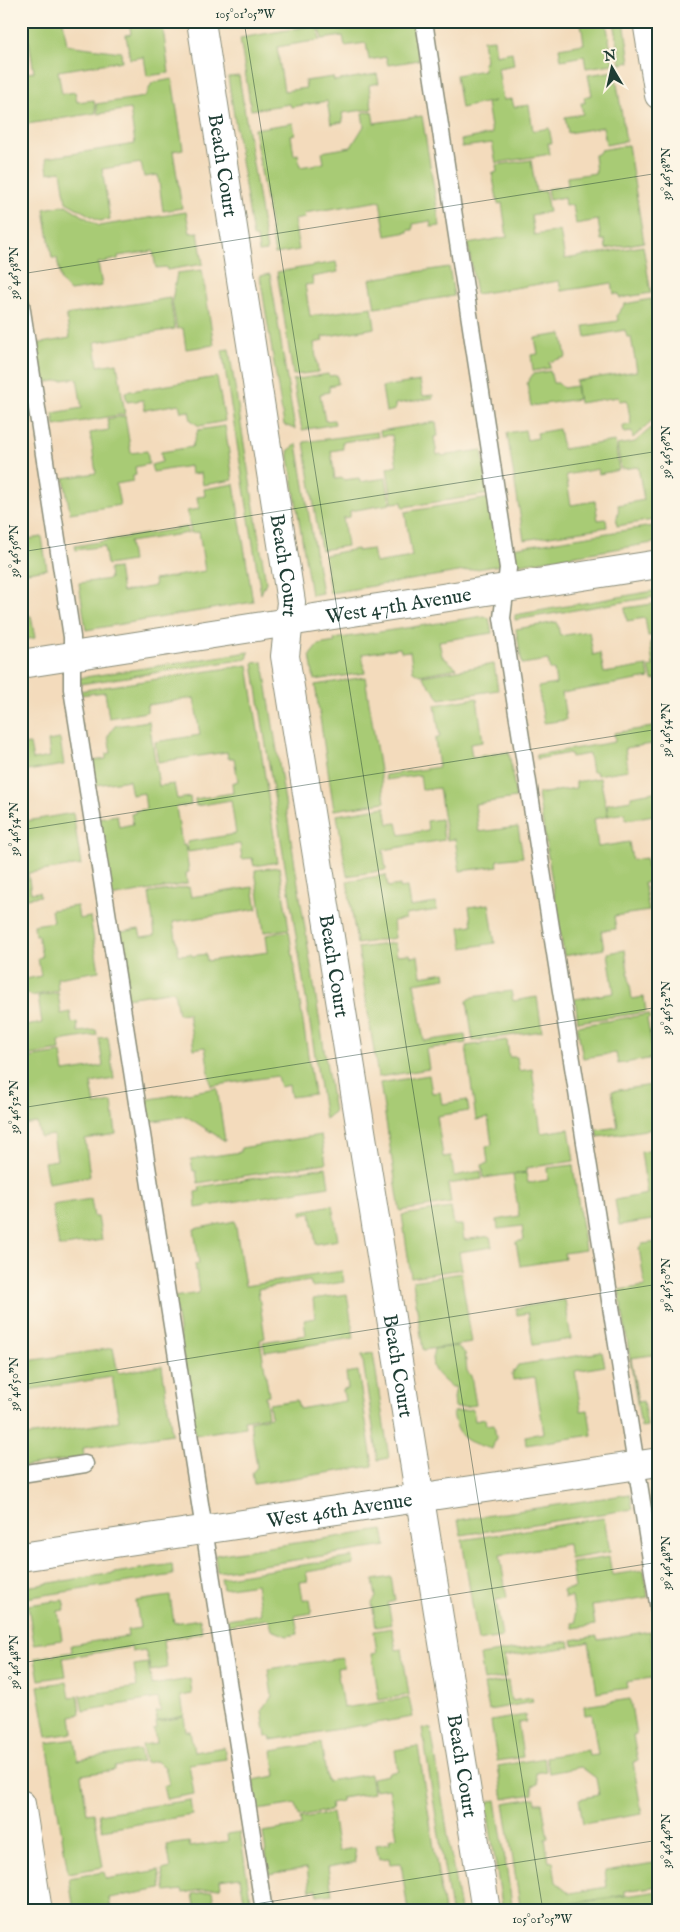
<svg xmlns="http://www.w3.org/2000/svg" width="680" height="1932" font-family="'IM FELL English',serif">
	<style>
		.green { fill: #a8cb74; stroke: #648454 }
		.lines { fill: none; stroke-linecap: round; stroke-linejoin: round }
		.service-casing { stroke: #898c78; stroke-width: 19 }
		.minor-casing { stroke: #898c78; stroke-width: 30 }
		.tertiary-casing { stroke: #898c78; stroke-width: 30 }
		.service { stroke: #fff; stroke-width: 16 }
		.minor { stroke: #fff; stroke-width: 28 }
		.tertiary { stroke: #fff; stroke-width: 28 }
		.ticks { fill: none; stroke: #1f3d34; stroke-width: 1; stroke-opacity: 0.45 }
		.labels { text-anchor: middle; stroke-width: 5; stroke-linejoin: round; paint-order: stroke }
		.street-label { font-size: 20px; fill: #1f3d34; stroke: #fcf5e5 }
		.neatline { fill: none; stroke: #1f3d34; stroke-width: 2 }
		.ticks-label { font-size: 12px; text-anchor: middle; fill: #1f3d34 }
	</style>
	<rect width="100%" height="100%" fill="#fcf5e5"/>
	<filter id="ink" filterUnits="userSpaceOnUse"><feTurbulence type="fractalNoise" baseFrequency=".02" numOctaves="2"/><feDisplacementMap in="SourceGraphic" scale="10" xChannelSelector="R" yChannelSelector="G"/><feConvolveMatrix kernelMatrix="1 2 1 2 8 2 1 2 1" color-interpolation-filters="sRGB"/></filter>
	<filter id="wash" filterUnits="userSpaceOnUse"><feTurbulence type="fractalNoise" baseFrequency=".0096" numOctaves="4" result="noise"/><feDisplacementMap in="SourceGraphic" scale="20" xChannelSelector="R" yChannelSelector="G"/><feGaussianBlur stdDeviation="1.12" result="paint"/><feColorMatrix in="noise" values="0 0 0 0 0 0 0 0 0 0 0 0 0 0 0 0 0 1.4 0 .05"/><feComposite in="paint" operator="in"/></filter>
	<g filter="url(#wash)">
		<rect width="100%" height="100%" fill="#f3dbbc"/>
		<path class="green" d="M21,21H63L67,45L121,52L122,61L58,71L62,94L75,92L77,102L94,100L96,113L21,125V74L34,72L29,41L22,42Z
			M129,21H162L169,73L147,76L144,57L130,59L126,35L131,34Z
			M319,21H412L419,60L388,65L386,57L369,60L366,43L345,46L343,36L322,39Z
			M592,21H606L613,64L586,68L584,56L561,60L559,48L584,44L581,23Z
			M614,21H624L630,62L621,64Z
			M317,25L320,40L277,47L284,91L306,88L305,81L333,77L334,81L377,74L379,83L369,85L372,109L342,113L343,122L331,124L327,101L291,107L290,104L251,110L240,38Z
			M494,39L496,55L512,52L514,65L498,68L503,100L512,99L514,107L529,105L533,131L549,128L552,143H548L550,154L496,163L492,143L462,147L461,140L492,134L487,103L494,101L461,108L456,75L484,70L483,63L486,62L483,40Z
			M615,71L626,141L606,145L603,127L568,133L565,117L583,114L581,103H585L584,97L592,95L588,75Z
			M239,76L267,251L259,252L257,237H253L228,77Z
			M172,79L183,149L173,151L182,208L163,211L158,175L144,177L141,163L102,169L110,219L100,221L66,202L61,171L48,173L46,158L135,144L130,109L98,114L96,104L145,97L152,83Z
			M372,111L374,123L422,116L440,226L431,227L430,221L413,224V230H408V232L386,236L380,201L304,213L305,218L294,220L299,250L275,254L254,129L293,123L295,134L291,135L294,155L298,154L300,167L324,163L322,152L351,147L364,126L362,113Z
			M628,145L644,242L606,249L605,240H601L598,220L576,224L573,205L565,206L564,197L549,200L547,189L568,186L567,177L596,173L594,155L598,154L601,150Z
			M531,160L536,192L545,191L549,212L531,215L534,235L560,231L565,259L643,246L651,293L620,298L619,294H614L612,283L561,291L559,281L476,294L468,244L507,237L502,203L498,204L492,173L497,172L496,165Z
			M66,205L99,226L186,212L190,233L198,232L203,264L167,270L166,267L156,268L153,251L118,256V259L98,263L102,286L70,291L61,281L57,258H52L44,209Z
			M336,262L338,272L312,277L313,284L305,285L310,316L372,307L375,328L322,337L323,341L314,343L318,372L293,375L277,272Z
			M449,267L454,296L375,308L370,279Z
			M202,270L214,345L186,349L183,328L177,329L172,301L177,273Z
			M270,274L295,429L284,425L260,276Z
			M170,298L175,329L95,342L98,366L117,363L125,414L55,426L53,413L82,408L77,378L42,383L36,344L70,338L66,315Z
			M651,299L659,345V414L633,438L632,432L624,433L623,426L631,424L627,400L619,401L618,397L579,403L576,381L637,371L631,337H627L625,330L586,337L584,326L618,321L617,315L625,304Z
			M562,334L566,357L549,362L550,368L533,371L531,355L538,354L535,338Z
			M229,349L266,582L261,594L222,350Z
			M550,371L553,383H558L563,388L576,386L578,399L531,406L527,383L533,374Z
			M328,374L329,376L337,375L338,384L329,386V392L320,394L325,421L334,420L335,424L302,430L293,380Z
			M217,377L225,421L199,426L191,420L189,411L181,412L179,404L145,410L143,400L127,402L125,392Z
			M420,381L423,396L433,395V398L395,404V410L386,412L382,387Z
			M125,416L131,453L147,451L149,464L135,467L136,475L133,476V481L116,484L120,505L70,513L64,478L96,473L90,433L109,430L107,419Z
			M659,421V519L617,526C615,518 620,512 618,505L644,500L638,467L621,469L617,445L635,442Z
			M436,422L438,436L434,437L437,455L441,454L442,456L482,450L489,494L403,507L402,502L392,503L387,468L397,466L392,435L381,436L380,431Z
			M225,426L233,480L203,485L201,473L191,474L190,466L153,472L151,465L162,462L161,452L192,447L198,430Z
			M559,429L563,449L615,441L619,470L599,474L598,469L566,475L571,505L595,501L598,520L606,519L607,527L524,540L507,433L525,430L527,440L538,438L537,433Z
			M377,432L378,437L342,442L343,449L331,451L335,479L343,478L344,480L359,478L360,482L386,478L390,504L350,511V517L343,518L347,546L321,550L304,442Z
			M297,444L322,593L311,595L288,451Z
			M234,484L253,602L86,630L79,583L110,579L109,569L118,568L122,592L155,586L154,580L205,571L199,532L191,533L187,511L199,509L197,497L205,496L204,489Z
			M490,498L501,565L330,593L324,555L357,549V551L372,549L375,563L412,557L405,512Z
			M659,525V542L515,565L512,548Z
			M187,527L188,533L129,542L132,561L107,565L104,546L76,550L75,546Z
			M42,537L47,569L21,573V540Z
			M21,576L28,616H31L35,638L21,640Z
			M659,590V596L515,620V615Z
			M659,603V635L648,636L645,618L627,621L625,608Z
			M484,616L489,618L492,633L439,641L442,656L457,668L420,675L413,671L410,651L401,652L400,648L362,654L365,673L314,680L310,655L318,645L335,642L334,639Z
			M557,622L560,636L589,631L593,655L600,653L604,673L647,666L649,678L562,693L566,720L544,723L538,687L556,684L554,670H550L548,660L522,664L516,629Z
			M659,640V679L652,680L649,667L653,666L650,642Z
			M249,652L247,659L80,684L79,678Z
			M263,662L334,1112L325,1119L253,663Z
			M494,664L498,690L440,699L422,676Z
			M248,665L278,862L254,866L252,858L242,859L240,844L188,852L187,842L236,834L231,800L196,806L195,799L233,793L232,783L238,781L234,758H228L227,752L158,762L155,742L200,735L194,698L147,705V712L109,718L105,692L80,695L79,691Z
			M365,677L385,802L334,810L315,685Z
			M477,698L483,742L470,744L472,757L509,752L516,798L475,804L479,832L518,827L523,857L497,860L498,866L460,871L455,839L447,840L439,788L422,790L420,775L386,780L385,775L439,767L435,739L440,737L435,705Z
			M149,721L159,786L174,784L177,799L190,797L191,805L176,807L182,845H185L189,872L186,873L187,884L110,897L98,818L117,815L119,827L133,824L131,814L135,813V811L146,809L144,793L132,795L129,780L96,785L93,761L106,759V754L111,753L108,736L115,726Z
			M659,726V743L625,748L628,770L597,775L596,771L592,772L589,754L571,757L570,753L537,759L536,755L615,742L614,733Z
			M60,739L64,765L21,772V745L30,744L33,760L50,757L48,741Z
			M600,778L608,816L594,819L598,847L629,842L632,860L646,858L647,868L659,866V880L644,883L649,911L614,916L616,929L601,931L604,949L564,956L538,794L576,788V782Z
			M659,791V814L626,820L625,813L608,816L607,804L631,800V796Z
			M385,807L388,824L397,823L400,835L428,830L427,821L441,819L444,840L383,850L386,870L347,876L337,815Z
			M73,813L81,865L28,873L31,893L39,892L40,896L21,899V822Z
			M279,867L289,929L264,932L255,870Z
			M386,875L388,887L400,885V888L407,887L410,907L436,903L437,910L405,915V919L393,921L395,938L357,944L347,881Z
			M189,887L191,897L253,887L257,909L173,922L179,955L191,954L192,956L206,954L207,961L268,952L266,935L289,931L314,1094L291,1097L289,1085L280,1087L277,1076L211,1086L205,1047L194,1049L188,1013L178,1014L174,991L126,998L116,933L139,929L141,937L155,935L149,893Z
			M489,904L495,943L463,948L460,927L472,925L469,907Z
			M77,906L79,919L90,917L99,971L57,978L58,991L31,996L21,990V980L41,976L38,958L42,957L38,935H35L34,925L53,922L51,910Z
			M395,943L397,955L410,954L411,957L418,956L421,976L445,972L446,978L414,983L424,1041L465,1035L466,1043L426,1049L429,1069L378,1077L358,948Z
			M625,950L632,999L644,997L646,1012L578,1022L575,999L614,993L608,953Z
			M511,991L513,1001L537,997L542,1031L473,1041L467,1001L473,997Z
			M58,993L61,1014L70,1012L72,1023L77,1022L78,1032L96,1030L97,1035L59,1041L60,1050L21,1057V1027L42,1023L38,996Z
			M649,1014L650,1018L647,1019L654,1058L618,1064L616,1053L583,1058L577,1026Z
			M108,1037L114,1079L91,1083L95,1105L112,1102L116,1134L85,1139L90,1176L48,1183L44,1162L57,1160L53,1135L40,1137L37,1123L21,1125V1095L28,1094L22,1059L61,1053L64,1072L103,1066L99,1038Z
			M507,1040L509,1057H517L519,1071L532,1069L541,1133L569,1129L574,1161L526,1168V1172L484,1178L482,1165L488,1163L486,1146L492,1145L488,1118L476,1120L466,1046Z
			M429,1075L432,1093L440,1092L442,1104L467,1100L469,1111L437,1116L443,1157L451,1156L454,1176L481,1171L482,1179L448,1184L451,1203L400,1211L380,1083Z
			M659,1084V1128L598,1137L597,1130L618,1127L612,1091Z
			M217,1088L225,1141L186,1116L148,1122L144,1100Z
			M321,1135L326,1163L198,1183L196,1171H193L191,1159L241,1152V1148Z
			M656,1150L659,1169V1219L619,1225L615,1200L647,1194L641,1152Z
			M573,1165L585,1250L564,1253L565,1259L520,1266L516,1242L524,1240L522,1226L498,1229L497,1220L519,1216L513,1175L526,1173L528,1183L548,1180L547,1168Z
			M326,1167L329,1186L196,1208L195,1192L200,1191L199,1187Z
			M91,1199L94,1217H98L102,1240L59,1247L52,1205Z
			M332,1205L338,1240L316,1244L311,1213L302,1215V1211Z
			M451,1208L454,1225H462L464,1240L490,1236L492,1247L459,1252L462,1269L411,1277L402,1215Z
			M235,1221L245,1286L342,1271L344,1282L312,1287L310,1281L258,1289L265,1338L260,1340L269,1395L265,1396L268,1416L244,1420L245,1427L195,1435L174,1297L199,1293L195,1264H199L194,1229Z
			M659,1242V1308L655,1309L659,1335V1354L631,1358L638,1402L643,1401L647,1426L641,1427L619,1290L645,1286L639,1248L642,1244Z
			M461,1273L472,1343L423,1350L413,1281Z
			M347,1294L354,1338L265,1352L263,1342L306,1335L304,1320L315,1318L313,1299Z
			M565,1300L571,1339L533,1345L528,1313L517,1315L516,1308Z
			M457,1346L465,1353L467,1371L471,1376L476,1405L455,1408L454,1397L456,1387H451C436,1373 429,1371 434,1349Z
			M113,1348L118,1373L162,1366L172,1434L83,1448L84,1457L21,1467V1437L119,1421L112,1377L21,1391V1362Z
			M602,1352L605,1366L575,1371L581,1411L588,1410L592,1435L526,1445L525,1436L544,1433L535,1377L513,1380L512,1374L518,1365Z
			M373,1353L389,1458L378,1460L362,1355Z
			M358,1371L373,1466L254,1484L252,1473L257,1467L250,1421L271,1417L269,1404L297,1400L299,1409L345,1401L343,1390L348,1389L346,1373Z
			M473,1409L475,1421L485,1419L486,1425L494,1424L496,1438L492,1449C468,1442 457,1440 453,1412Z
			M630,1494L633,1509L461,1535L458,1520Z
			M604,1518L610,1552L570,1559L568,1544L500,1555L507,1598L496,1600L502,1637L478,1641L462,1540Z
			M383,1530L386,1546L217,1572L215,1555Z
			M353,1557L354,1564L306,1572L308,1581L300,1582L303,1600L310,1599L312,1613L295,1616L298,1634L287,1636L272,1630L269,1619L228,1625L227,1619L261,1614L256,1584L223,1589L221,1578Z
			M609,1557L612,1575L644,1570L648,1597L592,1606L595,1625L573,1628L572,1623L576,1622L572,1597L565,1598L563,1590L575,1588L571,1563Z
			M172,1564L173,1575L26,1598L25,1587Z
			M391,1577L395,1601L388,1603L392,1624L376,1627L372,1603L376,1597L373,1580Z
			M170,1596L174,1623L200,1619L202,1633L163,1640L167,1668L151,1671L145,1650L132,1652L131,1647L63,1658L66,1676L39,1680L35,1658L72,1652L71,1645L128,1636L127,1630L140,1628L136,1601Z
			M63,1600L65,1610L58,1611L62,1640L34,1644L28,1605Z
			M392,1628L396,1650L402,1649L409,1695L379,1700L372,1654L377,1653L374,1631Z
			M650,1631L657,1677L626,1682L627,1688L597,1693L589,1642L573,1645L572,1640L597,1636L598,1640Z
			M569,1641L570,1647L504,1657L507,1677L484,1681L480,1655Z
			M342,1658L344,1667L337,1668L343,1708L409,1698L413,1717L271,1740L270,1736L266,1737L262,1711L272,1696L268,1669Z
			M148,1663L152,1685L190,1679L192,1694L181,1696L184,1716L157,1721L155,1712L161,1711L158,1698L83,1711L80,1696L137,1687L134,1665Z
			M508,1681L511,1701L532,1698L533,1702L489,1710L484,1685Z
			M67,1682L70,1697L78,1696L80,1714L71,1716L73,1733L47,1737L38,1686Z
			M630,1699L636,1735L633,1736L638,1761L633,1762L642,1814L583,1824L579,1799L599,1795L596,1778L581,1767L549,1773L546,1757L588,1750L589,1756L598,1755L592,1714L585,1715L584,1706Z
			M525,1715L526,1722L518,1723L523,1757L497,1761L491,1721Z
			M184,1717L186,1731H190L194,1752L224,1747L226,1759L189,1764L194,1794L166,1799L163,1786L169,1784L165,1767L156,1761L145,1763L142,1745L156,1743L154,1729L157,1728L156,1722Z
			M422,1728L431,1729L460,1911H451Z
			M75,1739L78,1760L140,1750L142,1762L115,1767V1770L81,1775L87,1813L94,1812L103,1867L68,1873L47,1743Z
			M321,1743L327,1781L370,1774L373,1793L341,1798V1801L330,1803L331,1810L299,1816L296,1804L258,1810L253,1780L276,1776L272,1751Z
			M418,1746L444,1911H408L401,1863L390,1864L389,1858L379,1859L376,1845L390,1843L389,1839L397,1837L389,1788L374,1790L372,1778L388,1775V1773L398,1771L395,1750Z
			M544,1758L546,1771L536,1773L538,1784L532,1786L533,1794L503,1799L498,1766Z
			M535,1798L536,1803H542L548,1838L545,1839L549,1862L553,1861L556,1882L570,1893L607,1887L605,1871L654,1863L658,1886L625,1891V1895L556,1906L659,1891V1911H521L504,1803Z
			M190,1800L192,1815L102,1830L99,1814Z
			M496,1800L513,1911H503L486,1802Z
			M332,1813L338,1851L354,1848L356,1862L328,1867L332,1894L318,1896L317,1889L310,1890L307,1868L269,1874L263,1832L301,1826L300,1818Z
			M240,1832L252,1911H246L240,1877L220,1880L221,1887L183,1893L182,1890L166,1892L162,1870L171,1868L167,1845L189,1842L190,1847L228,1841L227,1834Z
			M159,1870L162,1889L109,1898L111,1911H74L69,1878L104,1872L106,1879Z
			M212,1891L215,1911H196L193,1894Z"/>
	</g>
	<g filter="url(#ink)">
		<g class="lines">
			<defs>
				<path id="service" d="M424,21L508,568L502,618L659,1610
					M21,304L72,637V689L264,1911
					M21,1474L85,1464"/>
				<g id="minor">
					<path id="s1" d="M201,21L291,602L285,656L486,1911"/>
					<path d="M647,21L659,95"/>
					<path id="s2" d="M21,664L659,564"/>
					<path d="M21,1804L38,1911"/>
				</g>
				<g id="tertiary">
					<path id="s3" d="M21,1557L659,1462"/>
				</g>
			</defs>
			<use href="#service" class="service-casing"/>
			<use href="#minor" class="minor-casing"/>
			<use href="#tertiary" class="tertiary-casing"/>
			<use href="#service" class="service"/>
			<use href="#minor" class="minor"/>
			<use href="#tertiary" class="tertiary"/>
		</g>
	</g>
	<path class="ticks" d="M244,21L543,1911M21,274L659,173M21,552L659,451M21,830L659,729M21,1108L659,1007M21,1385L659,1284M21,1663L659,1562M211,1911L659,1840"/>
	<g class="labels">
		<g class="street-label">
			<text dy="7" stroke="none"><textPath href="#s1" startOffset="146">Beach Court</textPath></text>
			<text dy="7" stroke="none"><textPath href="#s1" startOffset="551">Beach Court</textPath></text>
			<text dy="7" stroke="none"><textPath href="#s2" startOffset="382">West 47th Avenue</textPath></text>
			<text dy="7" stroke="none"><textPath href="#s1" startOffset="956">Beach Court</textPath></text>
			<text dy="7" stroke="none"><textPath href="#s1" startOffset="1361">Beach Court</textPath></text>
			<text dy="7" stroke="none"><textPath href="#s3" startOffset="322">West 46th Avenue</textPath></text>
			<text dy="7" stroke="none"><textPath href="#s1" startOffset="1766">Beach Court</textPath></text>
		</g>
	</g>
	<rect width="680" height="1932" fill="none" stroke="#fcf5e5" stroke-width="55"/>
	<g transform="translate(612 68) rotate(351)" stroke="#fcf5e5" stroke-width="4" paint-order="stroke">
	<path d="M0-4L9 19L0 12L-9 19Z" fill="#1f3d34"/>
	<text y="-8" font-size="14" font-weight="bold" text-anchor="middle" fill="#1f3d34">N</text>
	</g>
	<rect x="28" y="28" width="624" height="1876" class="neatline"/>
	<g class="ticks-label">
		<text x="245" y="18">105°01'05"W</text>
		<text transform="translate(666 174) rotate(-90)" y="4">39°46'58"N</text>
		<text transform="translate(14 273) rotate(-90)" y="4">39°46'58"N</text>
		<text transform="translate(666 452) rotate(-90)" y="4">39°46'56"N</text>
		<text transform="translate(14 551) rotate(-90)" y="4">39°46'56"N</text>
		<text transform="translate(666 730) rotate(-90)" y="4">39°46'54"N</text>
		<text transform="translate(14 829) rotate(-90)" y="4">39°46'54"N</text>
		<text transform="translate(666 1008) rotate(-90)" y="4">39°46'52"N</text>
		<text transform="translate(14 1107) rotate(-90)" y="4">39°46'52"N</text>
		<text transform="translate(666 1285) rotate(-90)" y="4">39°46'50"N</text>
		<text transform="translate(14 1384) rotate(-90)" y="4">39°46'50"N</text>
		<text transform="translate(666 1563) rotate(-90)" y="4">39°46'48"N</text>
		<text transform="translate(14 1662) rotate(-90)" y="4">39°46'48"N</text>
		<text transform="translate(666 1841) rotate(-90)" y="4">39°46'46"N</text>
		<text x="542" y="1923">105°01'05"W</text>
	</g>
</svg>
